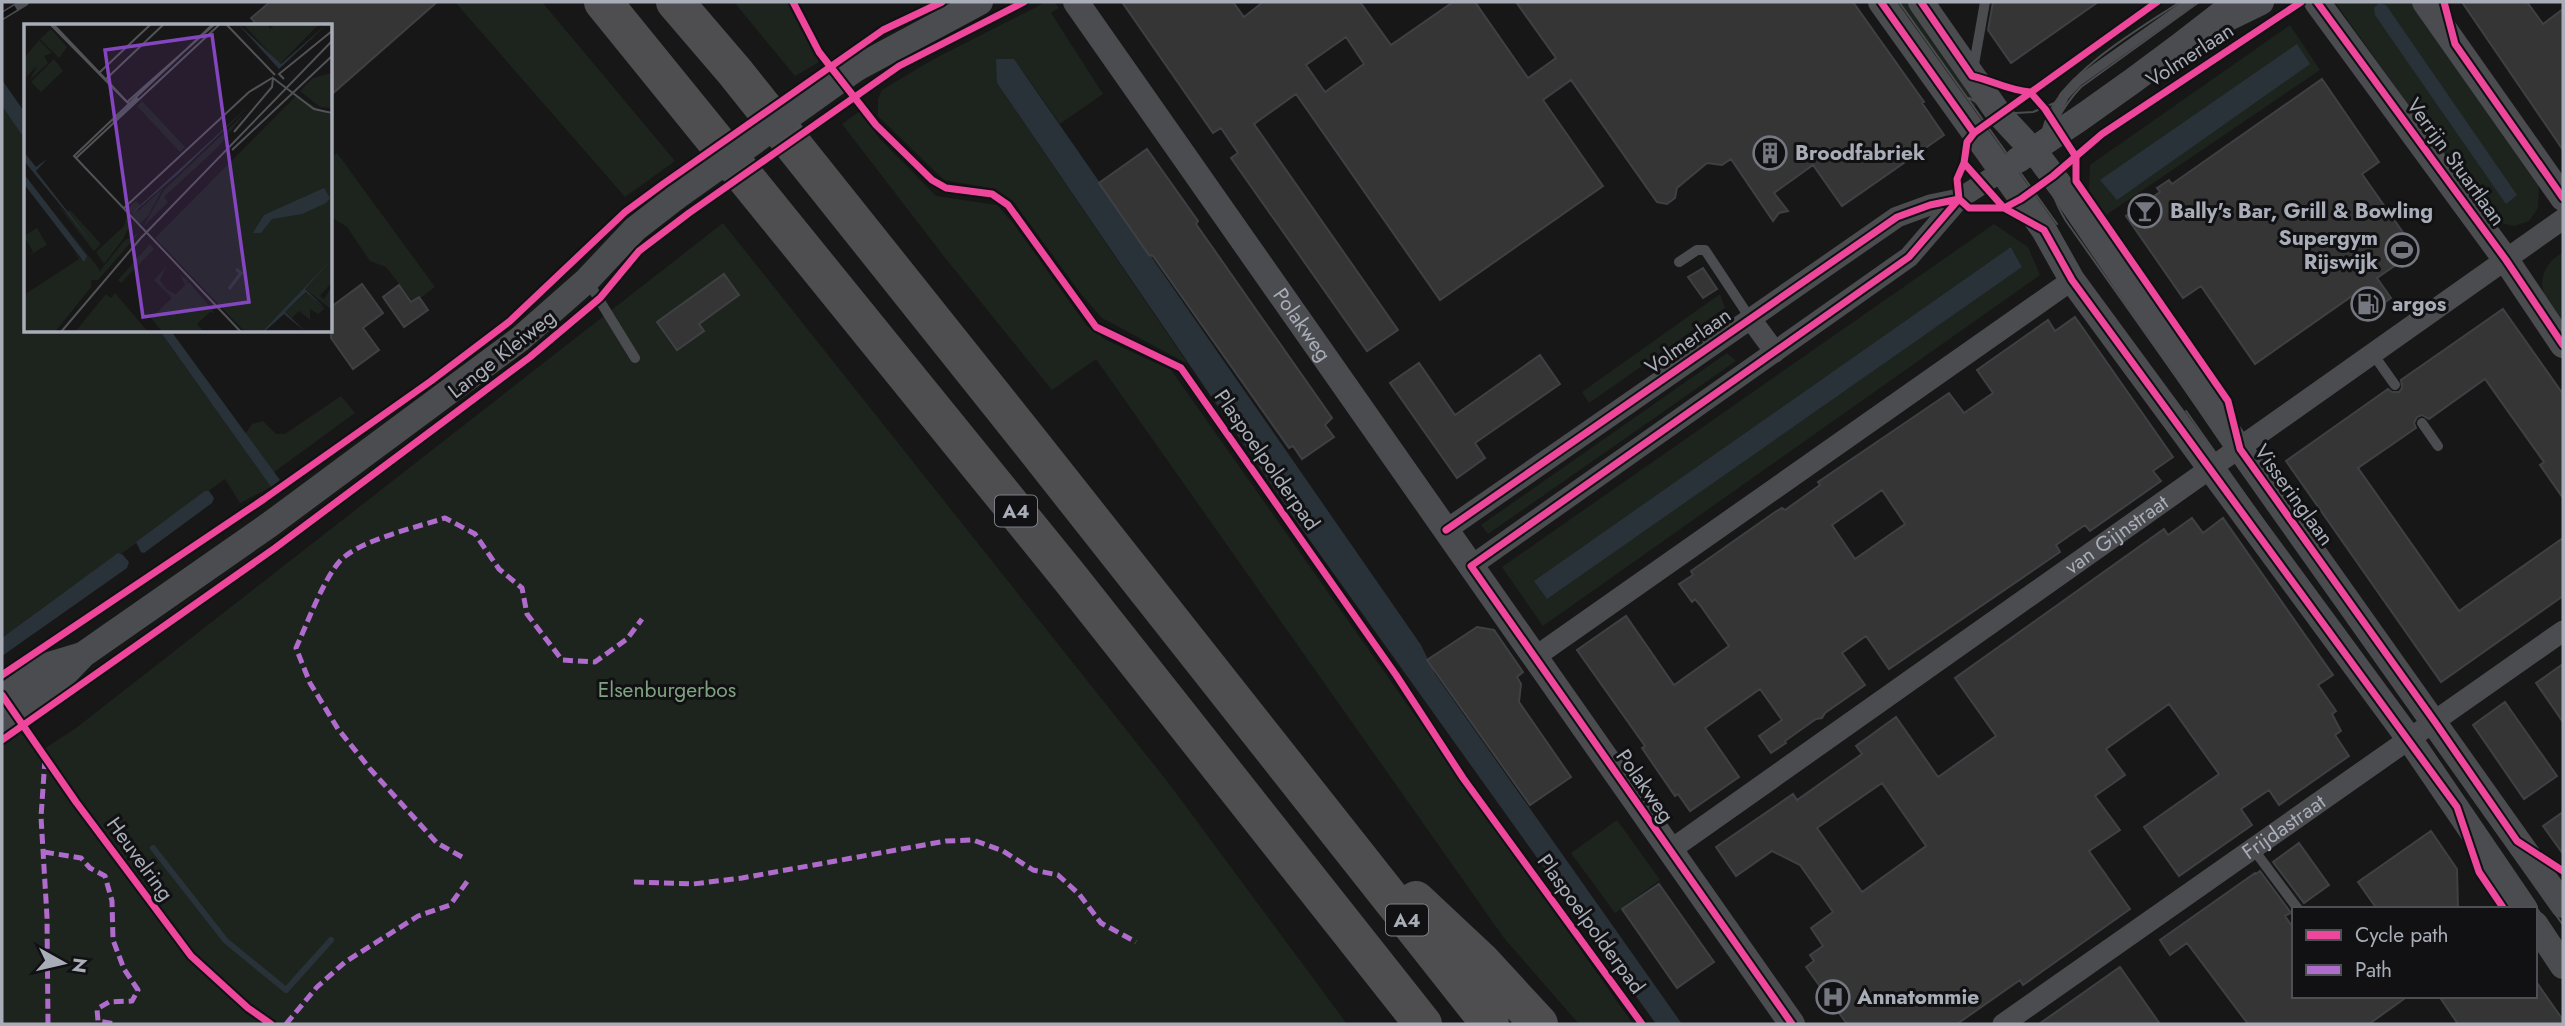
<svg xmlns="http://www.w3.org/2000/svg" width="2565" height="1026" font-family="Jost,sans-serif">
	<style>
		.green { fill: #1d241e; fill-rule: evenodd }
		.water { fill: #2a3239 }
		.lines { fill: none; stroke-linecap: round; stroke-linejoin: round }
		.stream { stroke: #2a3239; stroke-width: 6 }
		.building { fill: #353536; stroke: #3f4043; stroke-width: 2; fill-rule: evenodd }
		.service { stroke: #4b4c50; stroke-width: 10 }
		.minor { stroke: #4b4c50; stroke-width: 21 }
		.tertiary { stroke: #4b4c50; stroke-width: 26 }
		.motorway { stroke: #4e4e51; stroke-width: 38 }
		.tram { stroke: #4b4c4f; stroke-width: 2 }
		.rail-casing { stroke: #4b4c4f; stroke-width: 8 }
		.rail { stroke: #111113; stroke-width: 5; stroke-dasharray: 16; stroke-linecap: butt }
		.tertiary-bridge { stroke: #4b4c50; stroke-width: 26 }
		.quiet { stroke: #b06ccc; stroke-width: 5; stroke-dasharray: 10 5; stroke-linecap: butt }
		.cycleway-casing { stroke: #111113; stroke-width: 11 }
		.cycleway { stroke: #ed469a; stroke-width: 7 }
		.labels { text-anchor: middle; stroke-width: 6; stroke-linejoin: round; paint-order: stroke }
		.shield { fill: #111113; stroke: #7b7e86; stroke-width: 2 }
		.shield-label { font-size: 19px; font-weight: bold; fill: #a8adb8 }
		.street-label { font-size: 21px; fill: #a8adb8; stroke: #111113 }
		.poi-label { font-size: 21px; font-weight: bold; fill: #a8adb8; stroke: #111113; text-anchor: start }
		.park-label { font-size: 21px; fill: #7fa381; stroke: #111113 }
		.inset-river { fill: none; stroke: #2a3239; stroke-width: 3.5 }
		.inset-road { fill: none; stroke: #515357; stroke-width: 2 }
		.view { fill: #8446be; fill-opacity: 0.15; stroke: #8446be; stroke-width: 3.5 }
		.inset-edge { fill: none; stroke: #a8adb8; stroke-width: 3.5 }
	</style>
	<rect width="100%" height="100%" fill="#171717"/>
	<path class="green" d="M455,2H542L675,161L625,197Z
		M734,2H787L819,62L795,76Z
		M1046,2H1054L1059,8L1051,13L1103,94L1060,124L1014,59L997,83L1188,364L1102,318L1081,294L1013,201L996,189L944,180L878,116V99L882,90L932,60Z
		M1895,2H1916L1984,99L1971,109Z
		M2335,2H2413L2539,181L2538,208L2529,221L2514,226L2490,220Z
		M2290,25L2320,70L2106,215L2089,191L2090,165Z
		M2,106L26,141V331H160L271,487L240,503L225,479L2,640Z
		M860,111L879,138L936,196L997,205L1013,223L1087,326L1106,340L1171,370L1633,1024H1579L1504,938L1096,359L1052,390L946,259L842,124Z
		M337,153L435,287L414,303L386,267L370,261L347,227L331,217V158Z
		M723,223L1167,781L1347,1024H2V740L22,725L41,751L76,728Z
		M1994,224L2028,247L2040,275L1543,626L1502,567ZM2012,248L2022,267L1546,598L1535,581Z
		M2563,253V328C2557,318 2547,306 2544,294C2538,277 2548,259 2563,253Z
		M1720,294L1725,308L1589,403L1582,392Z
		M1727,353L1736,361L1488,534L1481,525Z
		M341,396L355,413L274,472L245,434L252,424L263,421L276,434H285Z
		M1617,820L1660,880L1615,913L1571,853Z"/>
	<path class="water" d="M2379,3L2386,5L2517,195L2506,204L2375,15L2374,8Z
		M2297,44L2310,64L2117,200L2100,180Z
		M996,59H1014L1421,645L1435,674L1682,1024H1656L1299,525L997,83Z
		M2,80L26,114V141L2,106Z
		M2011,247L2022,267L1547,599L1534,581Z
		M160,331H171L280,480L271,487Z
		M205,491H209L214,498L212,503L144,553L141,552L136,542Z
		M118,553L123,555L129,562L127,568L2,656V638Z"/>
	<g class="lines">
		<path class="stream" d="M153,848L226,941L286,990L331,940"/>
	</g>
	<path class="building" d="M270,2H437L331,95V26H258L251,18Z
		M1122,2H1233L1244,17L1263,2H1360L1391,45L1453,2H1475L1528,78L1556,58L1516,2H1853L1924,102L1922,103L1944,135L1842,206L1813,165L1774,193L1788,211L1779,213L1773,221L1731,159L1722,165L1707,163L1677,188L1675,198L1667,204L1657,202L1571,80L1543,100L1603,186L1440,300L1296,94L1254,124L1398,330L1367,351L1231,158L1238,153L1221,128L1213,133ZM1346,37L1364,64L1325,92L1306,65Z
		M1993,2H2098L2011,63L1988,30Z
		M2462,2H2527L2543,24L2563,9V150Z
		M2322,79L2379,162L2362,174L2416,251L2377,278L2391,298L2368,314L2355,294L2255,364L2201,286L2183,298L2126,216L2160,192L2157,188L2169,180L2172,184Z
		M1147,149L1198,221L1196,224L1332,418L1325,425L1334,437L1302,459L1293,446L1289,448L1153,256L1149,255L1099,183Z
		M1703,268L1717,289L1703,298L1688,277Z
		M724,274L739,295L699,324L704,331L677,350L657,322Z
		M362,284L383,313L363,328L379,350L353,369L331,338V307Z
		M399,285L411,302L419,297L428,310L404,327L383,297Z
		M2503,309L2563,394V498L2540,465L2544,462L2485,379L2429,419L2422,415L2417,417L2414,423L2416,428L2358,468L2459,611L2563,538V596L2441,682L2286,461L2388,389L2392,392H2399L2402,388L2401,380Z
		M2075,317L2173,457L2153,471L2161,481L2090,531L2085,525L2056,545L2060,552L1889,669L1866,636L1842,653L1865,685L1825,713L1822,718L1816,719L1785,741L1786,743L1771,753L1759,736L1782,720L1760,689L1705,728L1739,777L1690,811L1678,794L1675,796L1642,748L1645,746L1577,650L1626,616L1674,685L1729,646L1700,605L1695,599L1692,602L1679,584L1693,575L1691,571L1775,512L1782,508L1785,510L1820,485L1818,482L1840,467L1949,393L1964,413L1993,393L1977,370L2048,320L2055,331ZM1882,490L1905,524L1855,559L1832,525Z
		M1540,355L1560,384L1475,443L1485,458L1457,478L1390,383L1419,363L1455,415Z
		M2192,518L2203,533L2223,518L2333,675L2318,685L2336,711L2332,714L2341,731L2335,735L2349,756L2279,805L2269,790L2241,809L2252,825L2179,876L2144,827L2219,774L2169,704L2106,749L2125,775L2095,796L2120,830L2089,851L2130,909L2023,985L2020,980L1957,1024H1847L1806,967L1814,961L1810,955L1823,946L1811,928L1833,912L1800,865L1772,851L1736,876L1716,847L1793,794L1797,800L1862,754L1856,746L1896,717L1938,777L1996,736L1955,678L2164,529L2168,535ZM1882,783L1926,846L1862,892L1817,828Z
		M1477,627L1494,630L1523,672L1517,677L1521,684L1519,702L1571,777L1530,805L1427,660Z
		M2563,664V722L2536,683Z
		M2505,702L2557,776L2524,799L2473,725Z
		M2563,812V854L2543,826Z
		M2431,831L2457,869L2458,909H2377L2358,882Z
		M2299,843L2329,885L2304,903L2273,862Z
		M2260,871L2291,913L2285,916L2294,929V996H2408L2369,1024H2248L2187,943L2170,955L2160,940L2255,873L2256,874Z
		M1659,884L1714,962L1677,988L1622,909Z
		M2120,967L2160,1024H2039Z
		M2535,980L2563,1020V1024H2458L2439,996H2535Z"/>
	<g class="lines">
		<path class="service" d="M1973,70L1985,2
			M2045,136L2064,96L2077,82L2190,2
			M1679,262L1697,250H1705L1750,318
			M587,280L635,358
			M2373,354L2395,385
			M2422,423L2438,446
			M2254,850L2298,909"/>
		<g class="minor">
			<path d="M1750,318L1775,352"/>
			<path d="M1446,530L1897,217L1930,205L1959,199"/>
			<path d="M1471,566L1909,257L1959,199L2002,171"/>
			<path d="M1535,657L2072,280"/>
			<path id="s1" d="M1669,851L2563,219"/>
			<path id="s2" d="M2003,1024L2563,631"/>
		</g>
		<g class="tertiary">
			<path id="s3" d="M1076,2L1792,1024"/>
			<path d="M1881,2L2044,230L2072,280L2410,740L2525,909"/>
			<path d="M1921,2L1999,114L2038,156L2062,188L2240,449L2563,905"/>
			<path d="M2317,2L2506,260L2563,345"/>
			<path d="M2425,2L2563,198"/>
			<path d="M2222,21L2261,2"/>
			<path d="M857,68L980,2"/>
			<path d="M2018,160C2093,111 2166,58 2236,2"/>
			<path d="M2,698L49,665L79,656"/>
			<path d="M2,725L58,681L84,654L269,525L520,339L587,280L635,229L675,198"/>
			<path d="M2535,924L2563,966"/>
		</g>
		<path class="motorway" d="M603,2L1071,579L1423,1024
			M675,2L735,72L1031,443L1490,1024
			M1416,900L1480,960L1539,1024"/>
		<path class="tram" d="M1899,2L2057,224
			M2199,2L2081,87C2043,127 2037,174 2066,221L2563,925
			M1969,98L1999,114L2033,112L2057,102
			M2039,146C2042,136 2043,125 2048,115C2069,69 2139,29 2180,2
			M2186,411L2287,554
			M2449,782L2563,946"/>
		<defs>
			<path id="rail" d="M2,16L25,2"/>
		</defs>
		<use href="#rail" class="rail-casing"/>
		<use href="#rail" class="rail"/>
		<path class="tertiary-bridge" d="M675,198L857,68"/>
		<path class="quiet" d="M45,759L41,817L47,917L48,1024
			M44,852L81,858L90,868L105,876L112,901L113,940L124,969L138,990L132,1001L109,1002L97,1009L98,1021L116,1024
			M462,857L437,843L371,770L338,729L310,683L296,648C307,624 323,580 340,561C359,540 418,527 445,518L475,534L499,569L522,588L527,614L562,660L595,662L627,639L642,619
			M634,882L693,884L742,878L946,841L973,840L1003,851L1033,870L1058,875L1079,894L1101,923L1136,942
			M286,1024L317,987L345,962L418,916L450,905L469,879"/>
		<defs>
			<path id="cycleway" d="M793,2L819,52L876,125L932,180L946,188L992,194L1008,205L1096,327L1181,368L1396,675L1463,778L1642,1024
				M1881,2L1974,133
				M1921,2L1972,76C1994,81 2007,90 2030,92L2045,109L2076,157V181L2228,401L2240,449L2435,722L2517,841L2563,871
				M2317,2L2506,260L2563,345
				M2444,2L2455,44L2563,198
				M1964,163L2004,208L2044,230L2072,280L2457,807L2479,872L2504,909
				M1959,199L1969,208H2004L2021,199L2053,176L2102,134L2301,2
				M1446,530L1897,217L1930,205L1959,199
				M2,675L264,499L431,381L510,321L625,212L663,184L883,30L942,2
				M2,695L76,802L191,956L248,1008L271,1024
				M2,740L275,548L530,357L600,298L639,251L689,213L899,66L1024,2
				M1792,1024L1471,566L1909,257L1959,199L1957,179L1964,163L1967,142L1974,133L2157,2"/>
		</defs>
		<use href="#cycleway" class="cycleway-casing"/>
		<use href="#cycleway" class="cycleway"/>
	</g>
	<defs>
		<symbol id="building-ring" viewBox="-11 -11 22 22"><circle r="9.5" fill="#111113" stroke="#757880" stroke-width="1.5"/><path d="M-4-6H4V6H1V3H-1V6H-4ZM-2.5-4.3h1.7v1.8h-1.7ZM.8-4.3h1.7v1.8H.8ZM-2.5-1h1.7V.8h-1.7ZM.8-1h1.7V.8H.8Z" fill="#757880"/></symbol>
		<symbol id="bar-ring" viewBox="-11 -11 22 22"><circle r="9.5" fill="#111113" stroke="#757880" stroke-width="1.5"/><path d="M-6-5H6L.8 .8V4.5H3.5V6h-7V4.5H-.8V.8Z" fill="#757880"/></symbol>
		<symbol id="stadium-ring" viewBox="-11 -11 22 22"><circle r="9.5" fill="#111113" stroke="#757880" stroke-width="1.5"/><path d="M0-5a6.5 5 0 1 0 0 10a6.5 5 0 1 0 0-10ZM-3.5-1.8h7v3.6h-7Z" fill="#757880"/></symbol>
		<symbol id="fuel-ring" viewBox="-11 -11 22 22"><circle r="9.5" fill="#111113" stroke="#757880" stroke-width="1.5"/><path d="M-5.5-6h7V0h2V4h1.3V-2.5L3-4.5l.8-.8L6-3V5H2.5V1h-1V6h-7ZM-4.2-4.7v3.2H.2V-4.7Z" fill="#757880"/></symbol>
		<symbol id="hospital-ring" viewBox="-11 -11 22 22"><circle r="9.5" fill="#111113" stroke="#757880" stroke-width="1.5"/><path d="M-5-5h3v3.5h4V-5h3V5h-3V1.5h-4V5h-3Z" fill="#757880"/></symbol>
	</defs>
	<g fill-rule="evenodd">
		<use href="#building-ring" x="1751" y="134" width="38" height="38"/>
		<use href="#bar-ring" x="2126" y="192" width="38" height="38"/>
		<use href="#stadium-ring" x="2383" y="231" width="38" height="38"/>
		<use href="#fuel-ring" x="2349" y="285" width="38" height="38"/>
		<use href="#hospital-ring" x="1814" y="978" width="38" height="38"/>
	</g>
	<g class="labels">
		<g class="shield">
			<rect x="995" y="495.5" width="42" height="31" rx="5"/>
			<rect x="1386" y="904.5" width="42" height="31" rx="5"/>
		</g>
		<g class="shield-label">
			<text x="1016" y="518">A4</text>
			<text x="1407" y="927">A4</text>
		</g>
		<g class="street-label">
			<text transform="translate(2190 55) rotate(-33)" y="7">Volmerlaan</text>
			<text transform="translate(2456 162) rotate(54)" y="7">Verrijn Stuartlaan</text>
			<text dy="7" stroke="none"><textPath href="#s3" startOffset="394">Polakweg</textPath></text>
			<text transform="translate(1688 341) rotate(-35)" y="7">Volmerlaan</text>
			<text transform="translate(502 354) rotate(-38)" y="7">Lange Kleiweg</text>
			<text transform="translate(1267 460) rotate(55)" y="7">Plaspoelpolderpad</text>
			<text transform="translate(2294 495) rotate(54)" y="7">Visseringlaan</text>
			<text dy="7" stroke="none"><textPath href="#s1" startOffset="548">van Gijnstraat</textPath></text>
			<text transform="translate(1645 786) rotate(55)" y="7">Polakweg</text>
			<text dy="7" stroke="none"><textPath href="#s2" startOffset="343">Frijdastraat</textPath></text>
			<text transform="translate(140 859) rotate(54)" y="7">Heuvelring</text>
			<text transform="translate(1591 924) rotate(54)" y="7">Plaspoelpolderpad</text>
		</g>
		<g class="poi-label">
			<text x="1795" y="160">Broodfabriek</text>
			<text x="2170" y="218">Bally's Bar, Grill &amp; Bowling</text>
			<text x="2378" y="245" text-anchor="end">Supergym<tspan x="2378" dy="24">Rijswijk</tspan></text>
			<text x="2392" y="311">argos</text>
			<text x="1857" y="1004">Annatommie</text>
		</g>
		<g class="park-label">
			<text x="667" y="697">Elsenburgerbos</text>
		</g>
	</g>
	<g transform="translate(24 24)">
		<rect width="308" height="308" fill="#171717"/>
		<path d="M219,0H244L246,5L251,0H295L256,40ZM27,5L43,23L35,34L16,15ZM15,16L28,29L20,32L24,39L6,56L13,42L2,53L0,34ZM30,35L39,47L17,68L7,58ZM308,49V84L296,83L276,67L289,54ZM272,72L308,92V258L296,272L300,275L308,262V286L281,265L238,308H221L131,214ZM118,77L161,123L156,128L113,82ZM222,88L194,123L140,173L144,178L119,203L140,166ZM139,164L124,192L115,200L103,184L112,177L116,181L113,188ZM32,179L42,189L46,186L77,220L70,227ZM25,182L75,245V248L101,216L115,209L74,256H67V263L31,308H0V271L55,235L48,223L57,235L63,232ZM102,194L106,201L99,215L80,240L72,228L100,202ZM13,204L23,221L6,231L9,228L0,212ZM126,220L130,225L97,259L94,256ZM142,243L136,256L142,265L152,270L161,261L156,250L164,257L161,260L165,258L191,289L186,288L173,300L180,308H138L127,294L148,274L130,256ZM283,268L300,285L294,290L286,285V296L275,287L268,294L261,288ZM91,269L124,308H51L82,270L87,274Z" fill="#1d241e"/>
		<path d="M214,0L257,40L303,0L255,45ZM226,81L154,150L110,188V187ZM0,128L12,143L23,135L12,147L71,223L0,137ZM0,150L63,232L60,238L0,160ZM300,164L306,174L302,179L278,190L248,195L237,209H229L240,191ZM308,235L281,265L305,288L282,268L261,288L282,308L260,290L240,308H238Z" fill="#2a3239"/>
		<path class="inset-river" d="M205,265L217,249L212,245"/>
		<path class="inset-road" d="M26,0L103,78L191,0M29,0L90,64M189,0L50,132L217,308M202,0L251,51M76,48L127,0M82,55L140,0M260,55L255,50L308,7M89,63L107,82M89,98L114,74M210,108L248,63L249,54L290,85L308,89M208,126L308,32M52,134L196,0M100,184L225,68L248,54M37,308L116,215L308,17"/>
		<path class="view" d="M188,11L225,278L119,293L81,26Z"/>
		<rect width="308" height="308" class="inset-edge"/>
	</g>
	<rect width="2565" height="1026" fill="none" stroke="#a8adb8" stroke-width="7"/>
	<rect x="2292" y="907" width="245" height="91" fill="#111113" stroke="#4d4f55" stroke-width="2"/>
	<rect x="2306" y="930" width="35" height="10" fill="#ed469a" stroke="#4d4f55" stroke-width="2"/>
	<text x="2355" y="942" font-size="21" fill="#a8adb8">Cycle path</text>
	<rect x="2306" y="965" width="35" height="10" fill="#b06ccc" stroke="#4d4f55" stroke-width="2"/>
	<text x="2355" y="977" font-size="21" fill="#a8adb8">Path</text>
	<g transform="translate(63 963) rotate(98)" stroke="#111113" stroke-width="5" paint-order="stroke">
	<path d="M0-5L12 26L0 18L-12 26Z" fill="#a8adb8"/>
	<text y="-10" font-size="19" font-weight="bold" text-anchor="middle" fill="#a8adb8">N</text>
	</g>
</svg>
